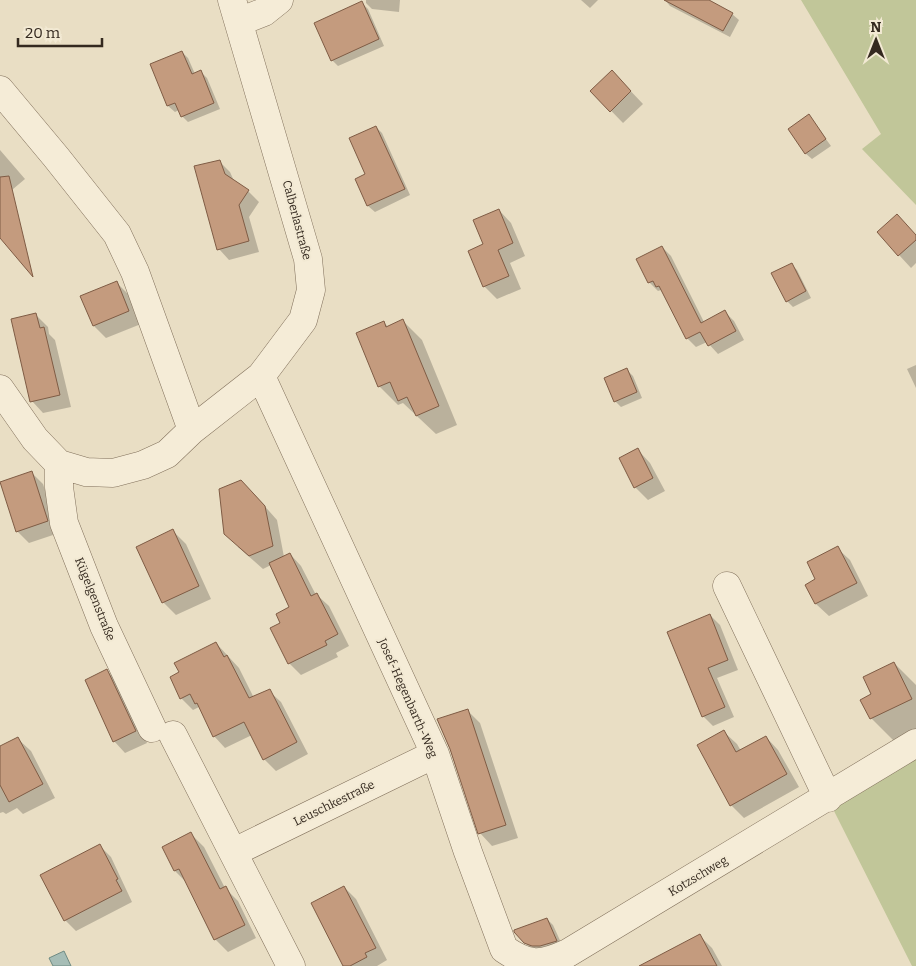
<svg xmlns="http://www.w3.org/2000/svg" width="916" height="966" font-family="Bitter,serif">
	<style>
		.green { fill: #c1c699 }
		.water { fill: #a6bdb6; stroke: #6e8a83 }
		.shadow { fill: #0003 }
		.building { fill: #c49b7e; stroke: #7f5c45 }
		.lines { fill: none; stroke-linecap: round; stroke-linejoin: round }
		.minor-casing { stroke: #82715c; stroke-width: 29 }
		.minor { stroke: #f5ecd7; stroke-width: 28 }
		.labels { text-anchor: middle; stroke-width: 4; stroke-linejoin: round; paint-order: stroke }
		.street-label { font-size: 12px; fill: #34291f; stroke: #f2e9d3 }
	</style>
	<rect width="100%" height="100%" fill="#e9dec4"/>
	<path class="green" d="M801,0H916V205L862,149L881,134Z
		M916,755V966H912L832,807Z"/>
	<path class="water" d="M64,951L71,966H53L49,958Z"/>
	<path class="shadow" d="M366,0H400L399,12L372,9L366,3Z
		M581,0H598L590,8Z
		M665,0H706L732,14L739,20L730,37L670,6Z
		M362,3L368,9L384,46L338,66L332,60Z
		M182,52L188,58L195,74L201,72L207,78L220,109L188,122L182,116L179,110L175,112L168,106L152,64Z
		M624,84L643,104L623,123L592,91Z
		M809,116L831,146L812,159L805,153Z
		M376,127L382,133L410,195L375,212L368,206L357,180L367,175Z
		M0,150L25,179L0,200Z
		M219,161L230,172L234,181L248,191L259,202L249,217L259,252L229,260L219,249Z
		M499,210L511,223L525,256L510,263L521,289L497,299L484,286L485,245Z
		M916,235V263L911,268L899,255Z
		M662,247L671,256L704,322L725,312L734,321L744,340L718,354L707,342L696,347L687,338L664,293L661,290L658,291L649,282Z
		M791,264L797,270L811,298L793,307L787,301Z
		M116,282L129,295L141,324L106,338L94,326Z
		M36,315L48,327L49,334L55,340L71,407L43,413L32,401Z
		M403,321L422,340L457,425L436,434L403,403L398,405L379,386L384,322L388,327Z
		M916,365V388L907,369Z
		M627,370L633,376L642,398L621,407L615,401Z
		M638,450L650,463L665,491L648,500L635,487Z
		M31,472L43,484L59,533L29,543L17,531Z
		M254,494L277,520L284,557L290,554L301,566L316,595H317L329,606L349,646L336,653L338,657L301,675L289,663L282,624L291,608L271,565L263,569L238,547Z
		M173,531L186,544L211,599L176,615L163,602Z
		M837,548L850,560L868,596L829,616L816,604L806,585L817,580Z
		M710,615L720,625L738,670L717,678L734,717L713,726L703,716Z
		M216,643L239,668L254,698L269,691L281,702L308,754L276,771L264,759L252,735L225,748L214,736L199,707L193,710L181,698V673Z
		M894,663L916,685V742L902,749L871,718L873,694Z
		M107,671L118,682L147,743L125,753L114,741Z
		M467,710L480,723L518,838L492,846L480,833Z
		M724,732L737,744L741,751L766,737L778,750L799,787L744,818L731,805Z
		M18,739L31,751L55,798L23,814L17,808L6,814L3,812L0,813V748Z
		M191,834L204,847L225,888L238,901L256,938L228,952L215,939L187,883L175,871Z
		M100,846L111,857L132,902L76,931L65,920Z
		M344,887L356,899L387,960L377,966H344Z
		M547,919L553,925L563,947L547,952L531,948L524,942Z
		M699,935L712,948L722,966H662Z"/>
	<path class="building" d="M664,0H709L733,13L723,31Z
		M362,1L379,39L331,61L314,23Z
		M182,51L192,74L201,70L214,103L181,117L175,103L167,106L150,64Z
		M612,70L631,91L610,112L590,91Z
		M809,114L826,139L805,154L788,129Z
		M376,126L405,189L367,206L355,179L365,174L349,138Z
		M220,160L225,174L249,190L239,205L249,241L217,250L194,166Z
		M9,176L33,277L0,238V177Z
		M499,209L513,243L498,250L509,276L483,287L468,251L483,244L473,220Z
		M897,214L916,235V240L898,256L877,232Z
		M662,246L701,323L725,310L736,331L708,346L700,332L686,339L659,286L656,287L653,281L648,283L636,259Z
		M792,263L806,291L786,302L771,273Z
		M117,281L129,311L93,326L80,296Z
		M36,313L40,328L44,327L60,395L30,402L11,319Z
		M403,319L439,406L416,416L407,397L398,401L390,382L378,387L356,333L384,321L386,327Z
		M627,368L637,392L614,402L604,378Z
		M638,448L653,478L634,488L619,458Z
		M32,471L48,521L16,532L0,482Z
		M241,480L265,506L273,546L249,556L224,534L219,489Z
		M173,529L199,586L162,603L136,547Z
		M838,546L857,583L815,604L805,585L815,579L807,562Z
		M290,553L311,596L317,593L338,634L325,641L327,645L288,664L270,628L280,623L276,614L289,607L269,563Z
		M710,614L728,660L708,668L725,707L702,717L667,632Z
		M216,642L224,657L227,655L249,698L270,689L297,742L263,760L244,722L213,737L197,703L195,704L190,694L180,699L170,677L179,672L174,663Z
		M894,662L912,699L870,719L860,700L871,694L863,677Z
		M107,669L136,731L113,742L85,680Z
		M468,709L506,825L478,834L450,749L437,719Z
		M724,730L736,752L766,736L787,774L730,806L697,745Z
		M18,737L43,784L9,802L0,785V746Z
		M191,832L220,889L226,886L245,925L214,940L179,869L174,871L162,847Z
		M100,844L118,879L116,880L122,891L64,921L40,875Z
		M344,886L376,948L365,953L367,957L350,966H343L311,903Z
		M547,918L557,941L540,946H532L524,943L514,932V930Z
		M700,934L717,966H639Z"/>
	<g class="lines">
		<defs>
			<path id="minor" d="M239,22L264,12L279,0
				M0,90L56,157L117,234L135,272L192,430
				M261,376L435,754L468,852L504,949C529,966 540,966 568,953L916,743
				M0,389L35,439L59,464L86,472L113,473L143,465L167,454L192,430L261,376L303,320L311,290L308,259L232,0
				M59,464V487L64,523L104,626L152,728
				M727,586L828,798
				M173,735L291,966
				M234,852L435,754"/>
		</defs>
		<use href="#minor" class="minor-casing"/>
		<use href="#minor" class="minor"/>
	</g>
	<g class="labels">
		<g class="street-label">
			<text transform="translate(297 220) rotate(75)" y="4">Calberlastraße</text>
			<text transform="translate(95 599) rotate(68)" y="4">Kügelgenstraße</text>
			<text transform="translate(408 698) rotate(66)" y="4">Josef-Hegenbarth-Weg</text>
			<text transform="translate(334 803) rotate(-26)" y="4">Leuschkestraße</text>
			<text transform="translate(698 876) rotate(-31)" y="4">Kotzschweg</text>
		</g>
	</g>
	<g transform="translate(876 40)" stroke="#f2e9d3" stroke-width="4" paint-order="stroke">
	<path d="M0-4L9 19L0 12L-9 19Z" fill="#34291f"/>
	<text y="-8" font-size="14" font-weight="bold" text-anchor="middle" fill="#34291f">N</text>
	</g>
	<path d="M18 38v8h84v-8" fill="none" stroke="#34291f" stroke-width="2.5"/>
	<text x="25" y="38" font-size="15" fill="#34291f" stroke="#f2e9d3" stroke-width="4" paint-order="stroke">20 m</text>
</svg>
